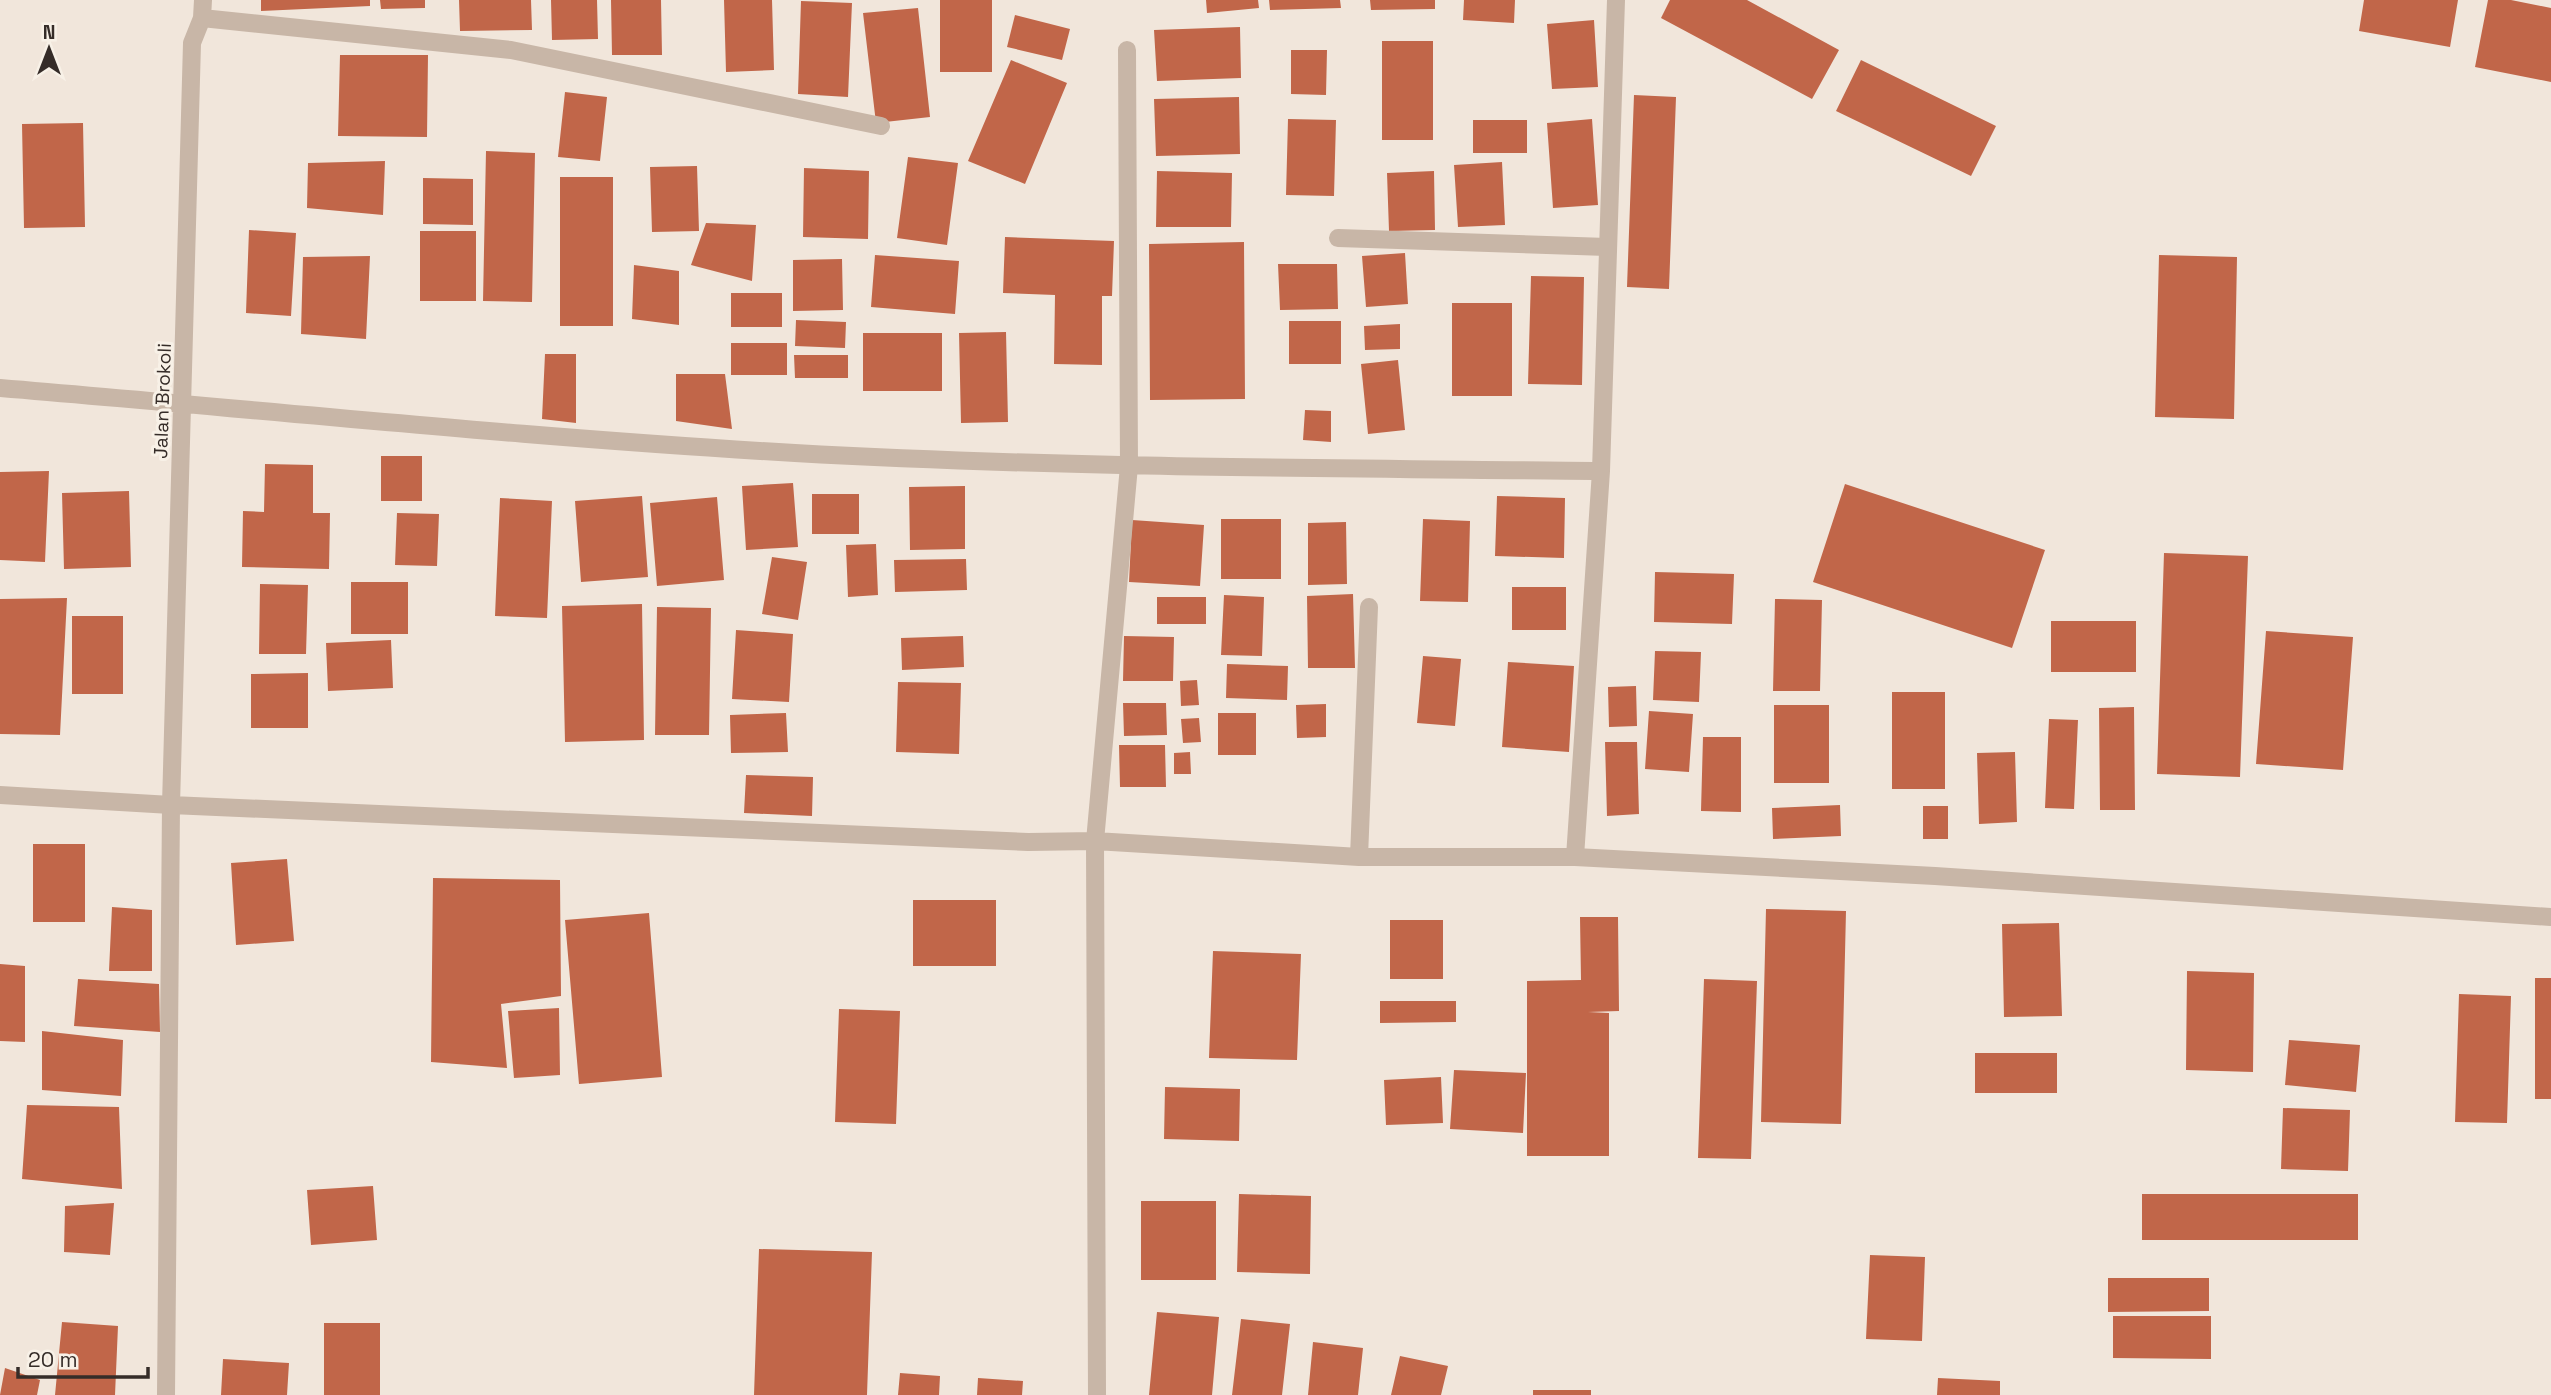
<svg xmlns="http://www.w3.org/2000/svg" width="2551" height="1395" font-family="'Space Grotesk',sans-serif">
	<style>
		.building { fill: #c16649 }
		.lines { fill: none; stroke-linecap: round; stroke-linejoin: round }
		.minor { stroke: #c8b6a7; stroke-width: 18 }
		.labels { text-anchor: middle; stroke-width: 6; stroke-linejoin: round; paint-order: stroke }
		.street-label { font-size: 19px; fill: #352c28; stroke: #f8f1e7 }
	</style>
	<rect width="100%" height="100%" fill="#f1e6db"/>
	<path class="building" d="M261,0H370V6L261,11Z
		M380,0H425V8L381,9Z
		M459,0H531L532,30L460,31Z
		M551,0H597L598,39L552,40Z
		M611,0H661L662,55H612Z
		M724,0H772L774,70L726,72Z
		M940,0H992V72H940Z
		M1206,0H1258L1259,8L1207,13Z
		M1269,0H1340L1341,8L1270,10Z
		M1370,0H1435V9L1371,10Z
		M1464,0H1515L1514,23L1463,20Z
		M1670,0H1747L1839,50L1812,99L1661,18Z
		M2364,0H2458L2450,47L2359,31Z
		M2488,0H2511L2551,8V82L2475,67Z
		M801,1L852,3L848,97L798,94Z
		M918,8L930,117L876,123L863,13Z
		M1015,15L1070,29L1062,60L1007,47Z
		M1594,20L1598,87L1552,89L1547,24Z
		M1240,27L1241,78L1157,81L1154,30Z
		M1382,41H1433V140H1382Z
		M1291,50H1327L1326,95L1291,94Z
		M340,55H428L427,137L338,136Z
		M1011,60L1067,83L1025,184L968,161Z
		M1861,60L1996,126L1971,176L1836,111Z
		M565,92L607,97L600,161L558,157Z
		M1634,95L1676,97L1669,289L1627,287Z
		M1239,97L1240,154L1156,156L1154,99Z
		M1288,119L1336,120L1334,196L1286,195Z
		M1592,119L1598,205L1553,208L1547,123Z
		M1473,120H1527V153H1473Z
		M83,123L85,227L24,228L22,124Z
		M486,151L535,153L532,302L483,301Z
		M908,157L958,163L947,245L897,238Z
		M385,161L383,215L307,208L308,163Z
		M1502,162L1505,225L1458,227L1454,165Z
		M697,166L699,231L652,232L650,167Z
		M804,168L869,171L868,239L803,237Z
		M1157,171L1232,173L1231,227H1156Z
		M1434,171L1435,230L1389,231L1387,173Z
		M560,177H613V326H560Z
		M423,178L473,179V225L423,224Z
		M706,223L756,225L752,281L691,265Z
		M249,230L296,233L291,316L246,313Z
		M420,231H476V301H420Z
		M1005,237L1114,241L1112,296H1102V365L1054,364L1055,295L1003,293Z
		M1244,242L1245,399L1150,400L1149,244Z
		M1405,253L1408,304L1366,307L1362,256Z
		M875,255L959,261L955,314L871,307Z
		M2159,255L2237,257L2234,419L2155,417Z
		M370,256L366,339L301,334L303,257Z
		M842,259L843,310L793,311V260Z
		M1278,264H1337L1338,309L1280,310Z
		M634,265L679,271V325L632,319Z
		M1531,276L1584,277L1582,385L1528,384Z
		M731,293H782V327H731Z
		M1452,303H1512V396H1452Z
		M796,320L846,322L845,348L795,346Z
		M1289,321H1341V364H1289Z
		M1400,324V349L1365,350L1364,326Z
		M1006,332L1008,422L961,423L959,333Z
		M863,333H942V391H863Z
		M731,343H787V375H731Z
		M545,354H576V423L542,419Z
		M794,355H848V378H795Z
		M1398,360L1405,430L1368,434L1361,364Z
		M676,374H725L732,429L676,421Z
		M1305,410L1331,411V442L1303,440Z
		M381,456H422V501H381Z
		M265,464L313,465V513H330L329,569L242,567L243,511L264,512Z
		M49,471L45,562L0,560V472Z
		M793,483L798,547L746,550L742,486Z
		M1845,484L2045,550L2012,648L1813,582Z
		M965,486V549L910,550L909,487Z
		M129,491L131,567L64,569L62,493Z
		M812,494H859V534H812Z
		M642,496L648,577L581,582L575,501Z
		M1497,496L1565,498L1564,558L1495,556Z
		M717,497L724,580L657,586L650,503Z
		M500,498L552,501L547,618L495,616Z
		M397,513L439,514L437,566L395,565Z
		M1221,519H1281V579H1221Z
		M1423,519L1470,521L1468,602L1420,601Z
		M1132,520L1204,525L1200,586L1129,582Z
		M1346,522L1347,584L1308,585V523Z
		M876,544L878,595L848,597L846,545Z
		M2164,553L2248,556L2240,777L2157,774Z
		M772,557L807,562L798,620L762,614Z
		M966,559L967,590L895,592L894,560Z
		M1655,572L1734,574L1732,624L1654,622Z
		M351,582H408V634H351Z
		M260,584L308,585L306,654H259Z
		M1512,587H1566V630H1512Z
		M1353,594L1355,668H1308L1307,596Z
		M1224,595L1264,597L1262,656L1221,655Z
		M1157,597H1206V624H1157Z
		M67,598L60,735L0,734V599Z
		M1775,599L1822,600L1820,691H1773Z
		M642,604L644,740L565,742L562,606Z
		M657,607L711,608L709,735H655Z
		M72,616H123V694H72Z
		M2051,621H2136V672H2051Z
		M736,630L793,634L789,702L732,699Z
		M2266,631L2353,637L2343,770L2256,764Z
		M963,636L964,667L902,670L901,638Z
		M1124,636L1174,637L1173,681H1123Z
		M391,640L393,688L328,691L326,643Z
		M1655,651L1701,652L1699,702L1653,700Z
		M1423,656L1461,659L1455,726L1417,723Z
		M1508,662L1574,666L1569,752L1502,747Z
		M1227,664L1288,666L1287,700L1226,698Z
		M308,673V728H251V674Z
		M1197,680L1199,705L1181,706L1180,681Z
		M898,682L961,683L959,754L896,752Z
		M1636,686L1637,726L1609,727L1608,687Z
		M1892,692H1945V789H1892Z
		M1123,703H1166L1167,735L1124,736Z
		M1326,704V737L1297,738L1296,705Z
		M1774,705H1829V783H1774Z
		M2134,707L2135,810H2100L2099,708Z
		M1649,711L1693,714L1689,772L1645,769Z
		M786,713L788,752L731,753L730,715Z
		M1218,713H1256V755H1218Z
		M1199,718L1201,742L1183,743L1181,719Z
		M2049,719L2078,720L2074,809L2045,808Z
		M1703,737H1741V812L1701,811Z
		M1605,742H1637L1639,814L1607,816Z
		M1119,745H1165L1166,787H1120Z
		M1190,752L1191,774H1174V753Z
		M2015,752L2017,822L1979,824L1977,753Z
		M746,775L813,777L812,816L744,813Z
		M1840,805L1841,836L1773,839L1772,808Z
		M1923,806H1948V839H1923Z
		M33,844H85V922H33Z
		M287,859L294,941L236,945L231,863Z
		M433,878L560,880L561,996L501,1004L507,1068L431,1062Z
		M913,900H996V966H913Z
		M112,907L152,910V971H109Z
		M1766,909L1846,911L1841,1124L1761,1122Z
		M649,913L662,1077L579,1084L565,920Z
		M1580,917H1618L1619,1011L1588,1012L1609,1013V1156H1527V981L1581,980Z
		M1390,920H1443V979H1390Z
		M2059,923L2062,1016L2004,1017L2002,924Z
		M1213,951L1301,954L1297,1060L1209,1058Z
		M0,964L25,966V1042L0,1041Z
		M2187,971L2254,973L2253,1072L2186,1070Z
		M2535,978H2551V1099H2535Z
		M78,979L159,984L160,1032L74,1026Z
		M1704,979L1757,981L1751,1159L1698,1158Z
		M2459,994L2511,996L2507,1123L2455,1122Z
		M1380,1001H1456V1022L1380,1023Z
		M559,1008L560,1075L514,1078L508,1011Z
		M839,1009L900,1011L896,1124L835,1122Z
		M42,1031L123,1040L121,1096L42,1090Z
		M2289,1040L2360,1045L2356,1092L2285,1085Z
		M1975,1053H2057V1093H1975Z
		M1454,1070L1526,1073L1523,1133L1450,1129Z
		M1441,1077L1443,1123L1386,1125L1384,1080Z
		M1165,1087L1240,1089L1239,1141L1164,1139Z
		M27,1105L119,1107L122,1189L22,1179Z
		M2283,1108L2350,1110L2348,1171L2281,1169Z
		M373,1186L377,1240L311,1245L307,1190Z
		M1239,1194L1311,1196L1310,1274L1237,1272Z
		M2142,1194H2358V1240H2142Z
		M1141,1201H1216V1280H1141Z
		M114,1203L110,1255L64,1252L65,1206Z
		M759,1249L872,1252L867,1395H754Z
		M1870,1255L1925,1257L1922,1341L1866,1339Z
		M2108,1278H2209V1311L2108,1312Z
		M1157,1312L1219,1317L1212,1395H1149Z
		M2113,1316H2211V1359L2113,1358Z
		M1241,1319L1290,1324L1282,1395H1232Z
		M62,1322L118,1326L115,1395H55Z
		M324,1323H380V1395H324Z
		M1313,1342L1363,1348L1358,1395H1308Z
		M1400,1356L1448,1366L1441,1395H1391Z
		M223,1359L289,1363L287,1395H221Z
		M5,1368L40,1380L37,1395H0Z
		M900,1373L940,1376L939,1395H898Z
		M978,1378L1023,1381L1022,1395H977Z
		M1938,1378L2000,1381V1395H1937Z
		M1533,1390H1591V1395H1533Z"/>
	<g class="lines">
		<path class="minor" d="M202,18L511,50L881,126
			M1338,238L1607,247
			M0,388C265,410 530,438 795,453C1063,468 1332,468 1601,471
			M0,795L171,805L1028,842L1095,841L1359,857H1575L1935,876L2551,917
			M1359,857L1369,607
			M1575,857L1601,471L1616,0
			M166,1395L171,805L192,43L202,18L203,0
			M1097,1395L1095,841L1129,466L1127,50"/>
	</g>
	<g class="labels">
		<g class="street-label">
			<text transform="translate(162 401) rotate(-88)" y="7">Jalan Brokoli</text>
		</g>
	</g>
	<g transform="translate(49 49)" stroke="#f8f1e7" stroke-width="5" paint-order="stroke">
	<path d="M0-5L12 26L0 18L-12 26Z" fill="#352c28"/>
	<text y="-10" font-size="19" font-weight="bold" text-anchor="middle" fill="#352c28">N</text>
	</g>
	<path d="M18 1367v10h130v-10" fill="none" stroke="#352c28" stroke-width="3.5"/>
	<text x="28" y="1367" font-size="21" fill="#352c28" stroke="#f8f1e7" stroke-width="5" paint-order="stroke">20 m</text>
</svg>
